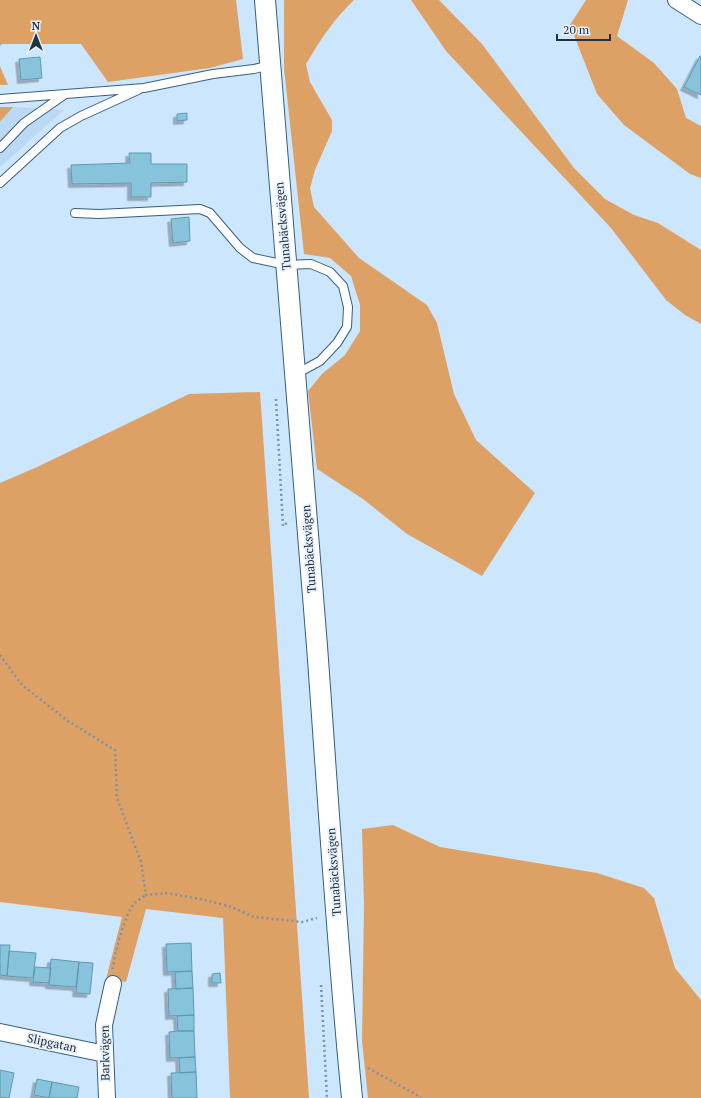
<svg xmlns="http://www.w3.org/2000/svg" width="701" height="1098" font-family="'PT Serif',serif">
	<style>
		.built { fill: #bbd9f2 }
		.green { fill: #dea165 }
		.building { fill: #87c3db; stroke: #5e99b0; filter: url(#shadow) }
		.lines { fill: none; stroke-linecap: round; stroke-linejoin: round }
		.service-casing { stroke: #375f80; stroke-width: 10 }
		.minor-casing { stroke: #375f80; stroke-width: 18 }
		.tertiary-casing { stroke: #375f80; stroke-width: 22 }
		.path { stroke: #7c92a5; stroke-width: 2.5; stroke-dasharray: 2 3; stroke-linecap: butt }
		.service { stroke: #fff; stroke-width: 8 }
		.minor { stroke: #fff; stroke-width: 16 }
		.tertiary { stroke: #fff; stroke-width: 20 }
		.labels { text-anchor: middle; stroke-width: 3.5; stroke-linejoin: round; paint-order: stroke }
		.street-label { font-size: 12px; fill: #223342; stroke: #e8f1f9 }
	</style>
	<defs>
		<filter id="shadow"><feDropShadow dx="-3.5" dy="3.5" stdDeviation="0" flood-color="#0004"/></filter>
	</defs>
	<rect width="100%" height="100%" fill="#cce6fd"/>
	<path class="built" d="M13,107L64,110L0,167V122Z"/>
	<path class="green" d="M0,0H236L243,59L210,68L108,82L81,44H2L0,46Z
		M284,0H354C333,20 321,39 306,64L310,82L332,120V131L315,170L310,188L314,207L359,258L427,305L437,323L454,394L476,440L535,493L482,576L407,534L363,499L317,469L308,391L322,374L345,355L360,331V305L351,276L330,258L304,254L284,68Z
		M411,0H439L482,44L574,168L605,199L634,215L658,223L701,250V324L685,315L666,300L611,228L446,51Z
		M586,0H628L617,36L654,63L677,89L686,118L701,126V178L690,174L624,125L597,94L570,25Z
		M0,66L8,85H0Z
		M0,107H13L0,122Z
		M260,392L309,1098H230L223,918L146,909L126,982L106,979L122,917L0,902V483L37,467L189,394Z
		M393,825L440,847L597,873L644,888L654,898L675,968L701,1000V1098H368L362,1041L364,905L362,829Z"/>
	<path class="building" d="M700,56H701V95L684,87Z
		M40,57L42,78L21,80L19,59Z
		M187,113V120L177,121V114Z
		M129,153H151V164H187V182L151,183V197H131V183L72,184L71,165L130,163Z
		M189,217L190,241L173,243L171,219Z
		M191,943L192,971L167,972L166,944Z
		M0,945H10L7,976L0,975Z
		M9,951L36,953L33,978L7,976Z
		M51,959L79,962L76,987L49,985Z
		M79,962L93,963L90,994L76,993Z
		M35,967L51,968L49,983L33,982Z
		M192,971L193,988L176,989L175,972Z
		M220,973L221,983H212V974Z
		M193,988L194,1015L169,1016L168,989Z
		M194,1015V1031H178L177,1016Z
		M178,1031H194L195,1057L170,1058L169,1032Z
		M195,1057L196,1072L180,1073L179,1058Z
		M0,1070L14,1073L9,1098L0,1097Z
		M196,1072L197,1098H172L171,1073Z
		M37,1079L52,1082L49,1098L34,1095Z
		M52,1082L79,1087L77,1098H49Z"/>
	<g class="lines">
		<defs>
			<path id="service" d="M0,99L144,88L213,74L254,69L270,65
				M0,148L24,123L64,95
				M0,183L60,128L81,116L138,90
				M75,213L99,214L200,209L210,213L240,248L253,258L286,265L311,264L330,272L343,286L348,307L347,327L337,343L320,361L296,374"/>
			<path id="minor" d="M676,0L701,16
				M0,1032L105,1054
				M107,1098L104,1025L113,984"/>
			<path id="tertiary" d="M265,0C281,215 300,430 317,646C328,796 337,947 352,1098"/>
		</defs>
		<use href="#service" class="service-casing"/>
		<use href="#minor" class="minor-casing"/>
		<use href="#tertiary" class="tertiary-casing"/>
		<path class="path" d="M276,399L283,526L289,521
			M0,655L22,685L68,721L115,750L117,798L141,862L146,895L167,893L200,899L229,906L254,917L302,922L317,918
			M113,969C114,955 125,912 135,903C138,900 142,898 146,895
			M321,985L327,1098
			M368,1068L417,1095L421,1098"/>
		<use href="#service" class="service"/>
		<use href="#minor" class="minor"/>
		<use href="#tertiary" class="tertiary"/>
	</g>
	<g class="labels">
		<g class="street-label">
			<text transform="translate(283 226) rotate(-95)" y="4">Tunabäcksvägen</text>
			<text transform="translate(309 549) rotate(-94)" y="4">Tunabäcksvägen</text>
			<text transform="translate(334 872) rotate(-94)" y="4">Tunabäcksvägen</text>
			<text transform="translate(52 1043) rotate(12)" y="4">Slipgatan</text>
			<text transform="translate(105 1053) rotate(-91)" y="4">Barkvägen</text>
		</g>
	</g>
	<g transform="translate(36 36)" stroke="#e8f1f9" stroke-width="3" paint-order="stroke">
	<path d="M0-3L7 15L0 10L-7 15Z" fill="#223342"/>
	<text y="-6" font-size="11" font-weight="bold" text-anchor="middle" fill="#223342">N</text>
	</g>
	<path d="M557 34v6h53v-6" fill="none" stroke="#223342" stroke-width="2"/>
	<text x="563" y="34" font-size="12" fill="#223342" stroke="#e8f1f9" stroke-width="3" paint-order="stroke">20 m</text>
</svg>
